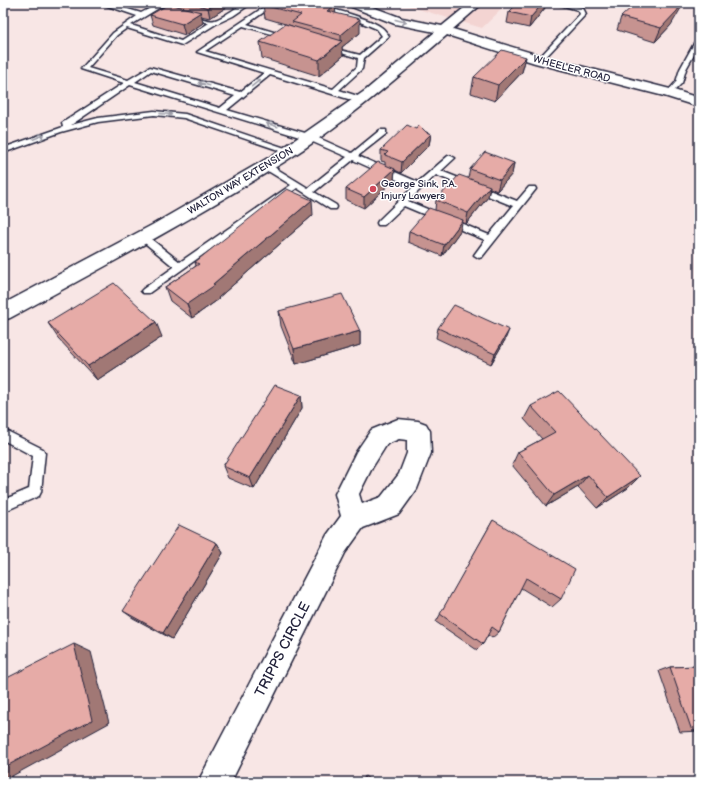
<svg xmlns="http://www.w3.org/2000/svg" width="702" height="785" font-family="'Balsamiq Sans',sans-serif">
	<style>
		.built { fill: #f3d4d2 }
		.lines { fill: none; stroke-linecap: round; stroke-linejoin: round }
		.lane-casing { stroke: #22223b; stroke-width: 3 }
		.street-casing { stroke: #22223b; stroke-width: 3 }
		.secondary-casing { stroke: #22223b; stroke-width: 3 }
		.lane { fill: #fff; fill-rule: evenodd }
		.street { fill: #fff; fill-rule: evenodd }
		.secondary { fill: #fff; fill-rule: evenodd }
		.wall { fill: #c69390; stroke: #22223b }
		.shaded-wall { fill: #a17875; stroke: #22223b }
		.building { fill: #e6aba7; stroke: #22223b }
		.oneway { stroke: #9c9ca7 }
		.poi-dot { fill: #d1495b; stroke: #fff; stroke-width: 1.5 }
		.labels { text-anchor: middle; stroke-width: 3; stroke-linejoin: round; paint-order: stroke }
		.far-street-label { font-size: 10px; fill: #22223b; stroke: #fff }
		.far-poi-label { font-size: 10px; fill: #22223b; stroke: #fff; text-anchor: start }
		.near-street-label { font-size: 14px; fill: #22223b; stroke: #fff }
	</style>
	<rect width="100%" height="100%" fill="#f8e6e5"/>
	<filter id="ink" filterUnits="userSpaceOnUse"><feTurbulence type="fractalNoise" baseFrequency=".025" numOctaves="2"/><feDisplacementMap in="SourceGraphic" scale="8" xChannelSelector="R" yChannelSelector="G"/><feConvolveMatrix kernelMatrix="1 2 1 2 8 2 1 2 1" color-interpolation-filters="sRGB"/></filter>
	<g filter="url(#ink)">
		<path class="built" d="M398,3H508L482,28Z"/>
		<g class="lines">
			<defs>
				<path id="lane" d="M99,3H108L141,13L160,3H167L131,25L181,41L209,23L185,16V14C194,13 206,23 215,20C228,16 238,3 252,3L233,16L216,24L182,45L127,28L117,35L88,68L128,80L150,67L240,92L264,73L197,52L270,3H277L247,24L290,37V39L243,26L205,51L333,89L357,67L358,58L328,49V47L360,55L382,36L377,29L348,17L298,3C315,3 367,17 381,27C384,29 387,33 389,36L364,58L362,69L339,90L364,98V102H358L270,75L227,110L312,135L352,153L380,130H386V134L358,156L418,182L448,156H451L455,158L441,171L517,201L529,187H535L536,189L482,257L479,258L474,255L485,240L404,206L384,225H378L377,223L378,221L413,187L353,160L314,192L336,205L337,207L336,209H330L297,188L149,293H143L141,291L143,289L174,267L140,239L139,237L140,235H146L180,262L291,185L263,168V164H269L308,188L347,157L306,139L130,85L71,125L98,118L154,111L185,114L294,151L290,153H287L184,118L154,115L98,122L61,132L3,153V148L63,127L62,123L124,83L81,69L113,33L137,16ZM151,71L235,96L220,108L135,82ZM436,175L513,206L489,235L408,201Z
					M554,3H564L583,8L586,14L542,61H538V59L580,14L578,10Z
					M699,38V46L686,69L682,83L671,94H667V92L676,82L680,69L696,40Z
					M3,429L43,449L45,453L41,492L39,496L3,512V500L29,489L33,456L3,440Z"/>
				<path id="street" d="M398,419L418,421L426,424L430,431L431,453L417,489L399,514L363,528L345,553L231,782H198L327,535L341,516L335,494L356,452L371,430ZM399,439L407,440V453L399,474L381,497L362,504L359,494L372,468L387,444Z"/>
				<path id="secondary" d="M345,3H362L402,18L442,26L470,3H483L453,29L545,57L674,90L699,98V107L664,96L535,63L447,35C395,80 342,125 284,162C195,218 102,268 10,318L3,320V304L152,225L273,155L366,90L435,32L395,24L347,5Z"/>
			</defs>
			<use href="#lane" class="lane-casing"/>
			<use href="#street" class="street-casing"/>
			<use href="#secondary" class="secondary-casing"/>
			<use href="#lane" class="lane"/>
			<use href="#street" class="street"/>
			<use href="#secondary" class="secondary"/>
		</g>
		<path class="wall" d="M177,3H233L210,18L201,16L203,23L185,35L153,25L150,15L178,6Z
			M335,4V13L360,33L342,47L343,56L319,76L262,58L260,42L292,26L265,18L263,5Z
			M545,8L529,28L507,23L509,12Z
			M621,17L671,25L655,42L617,30Z
			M526,57L522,72L495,101L471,93L474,77Z
			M426,132L431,134L429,145L401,173L395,170L394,180L364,208L346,200V189L385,165V162L381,161V150Z
			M514,163L512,174L497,191L490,188L488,197L466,224L462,222L460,231L442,256L408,242L409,231L435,210L436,200L468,178L470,169Z
			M313,215L218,298L219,299L192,318L170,301L165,287L196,266L195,262Z
			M279,311L360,331V345L296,364L281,326Z
			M48,323L162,337L97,380L58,338Z
			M438,328L505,340L491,364L436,338Z
			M301,395L302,408L254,489L228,478L223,466Z
			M531,406L640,476L628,488L597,508L578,487L546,506L512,465L518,452L542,439L524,419Z
			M493,520L561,599L552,607L521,588L499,632L492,638L488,635L483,644L477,650L436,622Z
			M217,543L223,553L172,639L133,618L123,611Z
			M699,666V731L680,732L659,671L670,667Z"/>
		<path class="shaded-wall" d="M216,3H233L210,18L208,8Z
			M543,3H546L545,8L529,28L531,17Z
			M682,3H684L671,25L655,42L661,28Z
			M335,4L336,17L327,11Z
			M201,12L203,23L185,35L182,24Z
			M360,19V33L342,47L343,56L319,76V60L341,42V35Z
			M526,57L522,72L495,101L498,85Z
			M431,134L429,145L401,173L402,162Z
			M514,163L512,174L497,191L500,180Z
			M395,169L394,180L364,208V197Z
			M490,186L488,197L466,224L468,213Z
			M312,200L313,215L218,298L219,299L192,318L187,304L213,284Z
			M463,220L460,231L442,256L444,245Z
			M156,322L162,337L97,380L88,366Z
			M509,330L505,340L491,364L495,354Z
			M360,331V345L296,364L294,349Z
			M301,395L302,408L254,489L250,478Z
			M588,475L578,487L546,506L554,495Z
			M640,476L628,488L597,508L608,497Z
			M217,543L223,553L172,639L163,633Z
			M74,644L91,652L109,723L3,781V768Z"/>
		<path class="building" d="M190,3H216L208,8Z
			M267,3H331L335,4L327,11L360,19L341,35L292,22L301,15L263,5Z
			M518,3H543L531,17L509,12Z
			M636,3H682L677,11L661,28L621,17Z
			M169,4L201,12L182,24L150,15Z
			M285,24L342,41L319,60L260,42Z
			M502,50L526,57L498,85L474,77Z
			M407,125L416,129L419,125L426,132L431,134L402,162L385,155L388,152L381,150Z
			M485,152L514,163L500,180L470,169Z
			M378,162L395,169L364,197L346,189Z
			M459,175L490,186L468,213L436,200Z
			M287,189L312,200L213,284L215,285L187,304L165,287L199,264L195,262Z
			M429,208L463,220L444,245L409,231Z
			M114,283L156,322L88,366L48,323Z
			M342,294L360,331L294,349L279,311Z
			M454,305L509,330L495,354L438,328Z
			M275,385L301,395L250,478L223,466Z
			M559,391L640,476L608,497L588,475L554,495L518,452L555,432L531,406Z
			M493,520L575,569L561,599L526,578L499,632L492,627L483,644L440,614Z
			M179,525L217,543L163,633L123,611Z
			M74,644L92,720L3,768V680Z
			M699,666V730L692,731L670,667Z
			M365,776L373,782H362Z"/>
		<defs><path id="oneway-shaft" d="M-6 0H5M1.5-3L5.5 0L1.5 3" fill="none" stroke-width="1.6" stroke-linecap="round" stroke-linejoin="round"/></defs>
		<g class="oneway">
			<use href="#oneway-shaft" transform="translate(401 21) rotate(15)"/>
			<use href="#oneway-shaft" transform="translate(256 83) rotate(-39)"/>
			<use href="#oneway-shaft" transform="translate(204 84) rotate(-164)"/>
			<use href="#oneway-shaft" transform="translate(166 114) rotate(5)"/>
			<use href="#oneway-shaft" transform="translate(272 125) rotate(-163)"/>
			<use href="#oneway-shaft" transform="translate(39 137) rotate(-22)"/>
		</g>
	</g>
	<circle class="poi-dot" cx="373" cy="189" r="4"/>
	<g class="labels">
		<g class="far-street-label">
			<text transform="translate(572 68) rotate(15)" y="4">WHEELER ROAD</text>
			<text transform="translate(240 180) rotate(-31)" y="4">WALTON WAY EXTENSION</text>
		</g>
		<g class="far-poi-label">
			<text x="381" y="187">George Sink, P.A.<tspan x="381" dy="12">Injury Lawyers</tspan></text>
		</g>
		<g class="near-street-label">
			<text transform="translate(282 649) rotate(-63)" y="5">TRIPPS CIRCLE</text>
		</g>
	</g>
	<rect width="702" height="785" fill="none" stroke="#fff" stroke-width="16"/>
	<rect x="8" y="8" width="686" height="769" fill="none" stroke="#22223b" stroke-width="1.5" filter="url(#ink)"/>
</svg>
